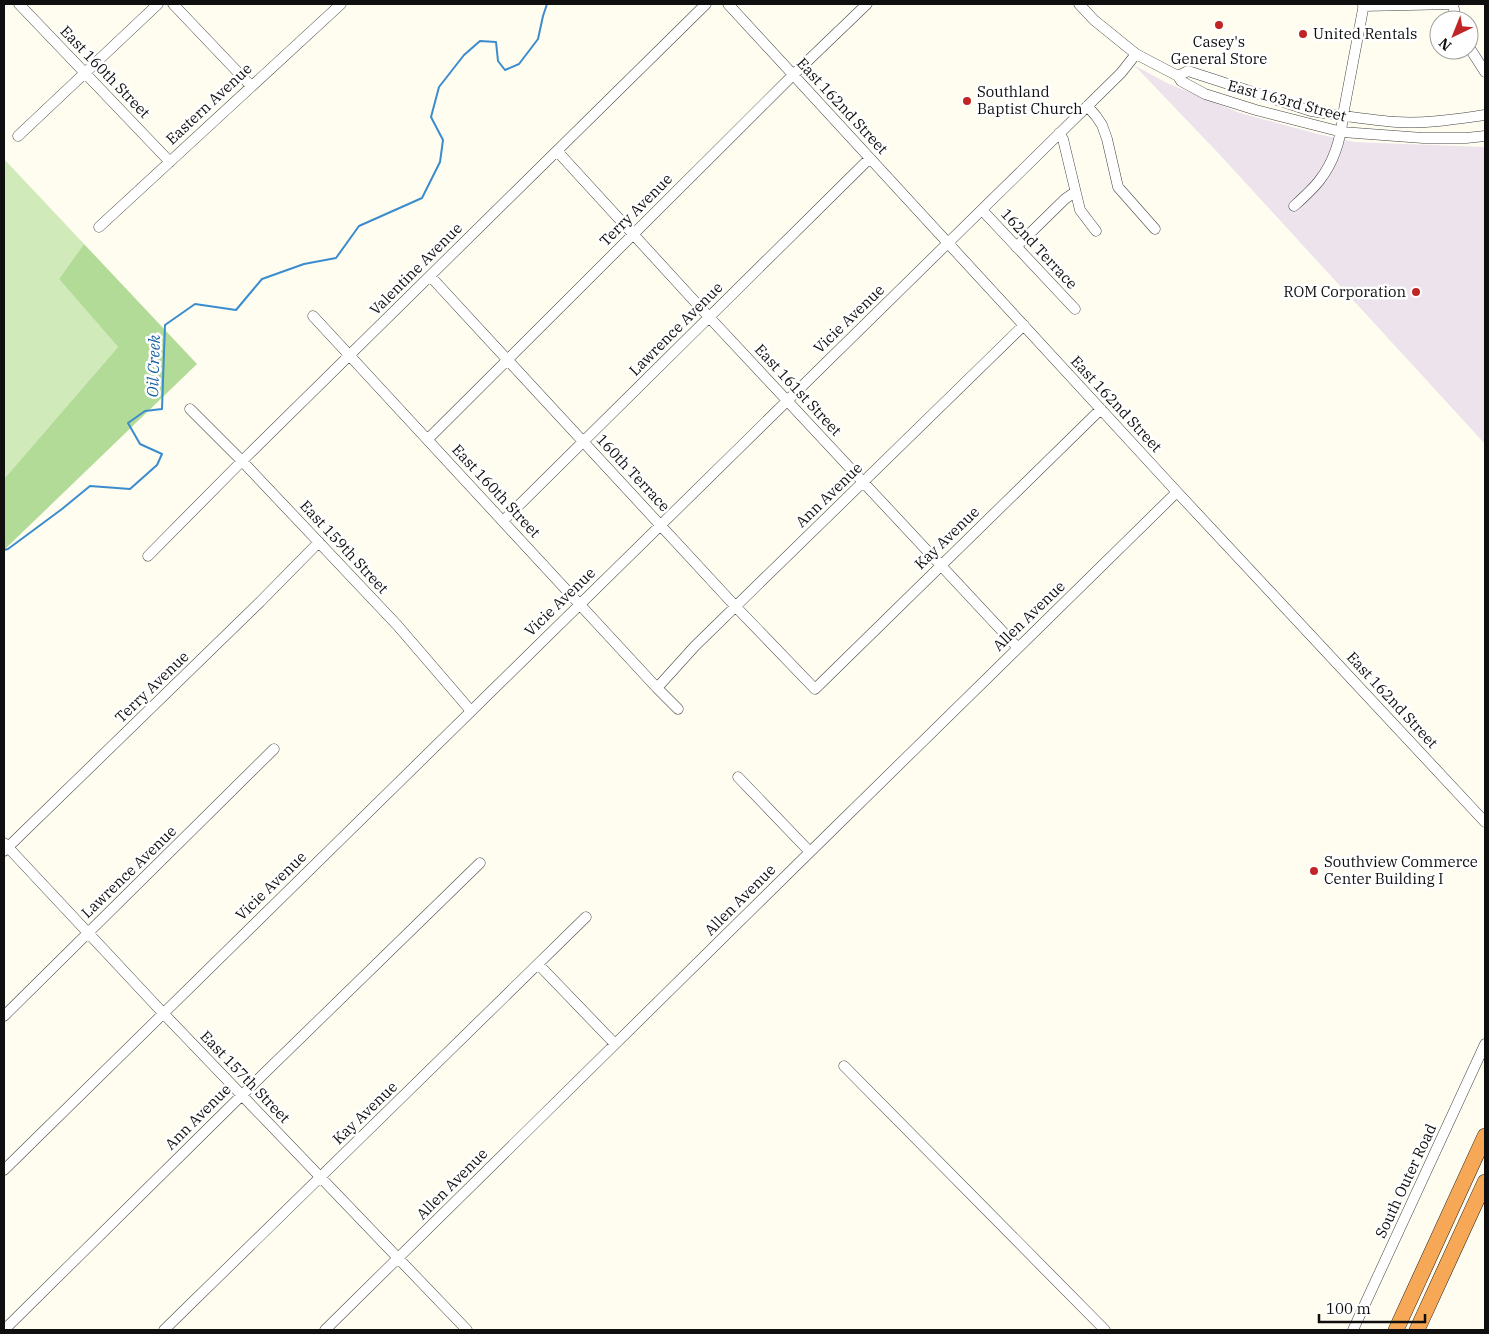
<svg xmlns="http://www.w3.org/2000/svg" width="1489" height="1334" font-family="'IBM Plex Serif',serif">
	<style>
		.industrial { fill: #ede3ed }
		.green { fill: #d0eab9 }
		.forest { fill: #b3db98 }
		.lines { fill: none; stroke-linecap: round; stroke-linejoin: round }
		.stream { stroke: #3a8ccf; stroke-width: 2 }
		.minor-casing { stroke: #424242; stroke-width: 11 }
		.highway-casing { stroke: #202020; stroke-width: 16 }
		.minor { stroke: #fff; stroke-width: 10 }
		.highway { stroke: #f6a857; stroke-width: 15 }
		.poi-dot { fill: #c12424; stroke: #fff; stroke-width: 2 }
		.labels { text-anchor: middle; stroke-width: 5; stroke-linejoin: round; paint-order: stroke }
		.poi-label { font-size: 15px; fill: #0f0f0f; stroke: #fff; text-anchor: start }
		.street-label { font-size: 15px; fill: #0f0f0f; stroke: #fff }
		.water-label { font-size: 16px; font-style: italic; fill: #155ea3; stroke: #fff }
	</style>
	<rect width="100%" height="100%" fill="#fffdf0"/>
	<path class="industrial" d="M1134,65L1167,83L1240,113L1318,134L1354,142L1484,147L1485,157V444L1220,155Z"/>
	<path class="green" d="M4,159L84,244L59,279L118,347L4,479Z"/>
	<path class="forest" d="M84,244L197,364L4,550V479L118,347L59,279Z"/>
	<g class="lines">
		<path class="stream" d="M4,550L8,549L62,509L90,486L130,489L157,465L162,454L140,444L128,423L145,411L162,409L165,325L195,304L236,310L262,279L304,264L336,258L359,226L422,198L440,162L443,140L431,117L439,87L464,55L480,41L496,42L498,61L505,70L519,64L538,39L543,16L547,4"/>
		<defs>
			<path id="minor" d="M19,4L170,162
				M173,4L251,86
				M728,4L1177,492L1485,822
				M1079,4L1094,20L1136,54L1178,76L1181,81L1205,94L1256,110L1342,132L1423,138H1466L1485,136
				M1453,4L1456,20
				M1363,6L1454,4
				M1469,47L1485,72
				M1178,76L1188,71L1311,111C1339,115 1368,120 1396,122C1426,124 1456,119 1485,115
				M1087,106L1096,116L1102,125L1107,139L1118,187L1155,229
				M1059,133L1063,139L1080,210L1096,231
				M18,136L158,4
				M557,151L709,317L1018,648
				M1294,206C1303,198 1312,190 1319,181C1334,162 1341,139 1343,115L1364,4
				M982,210L1075,309
				M99,227L341,4
				M1016,247L1065,199L1075,192
				M430,276L736,607L815,689L1101,409
				M313,316L657,688L678,709
				M190,409L242,461L397,625L471,711
				M428,439L793,75L867,4
				M503,521L870,158
				M148,556L242,461L706,4
				M657,688L695,646L1024,325
				M738,777L810,852
				M4,843L163,1013L467,1330
				M4,851L260,602L319,542
				M538,964L615,1044
				M4,1016L274,749
				M844,1066L1105,1330
				M4,1170L1121,73L1136,54
				M4,1330L242,1095L480,863
				M164,1330L586,917
				M325,1330L810,852L1177,492
				M1353,1330L1485,1044"/>
			<path id="highway" d="M1396,1330L1485,1136
				M1417,1330L1485,1182"/>
		</defs>
		<use href="#minor" class="minor-casing"/>
		<use href="#highway" class="highway-casing"/>
		<use href="#minor" class="minor"/>
		<use href="#highway" class="highway"/>
	</g>
	<g class="poi-dot">
		<circle cx="1219" cy="25" r="5"/>
		<circle cx="1303" cy="34" r="5"/>
		<circle cx="967" cy="101" r="5"/>
		<circle cx="1416" cy="292" r="5"/>
		<circle cx="1314" cy="871" r="5"/>
	</g>
	<g class="labels">
		<g class="poi-label">
			<text x="1313" y="39">United Rentals</text>
			<text x="1219" y="47" text-anchor="middle">Casey's<tspan x="1219" dy="17">General Store</tspan></text>
			<text x="977" y="97">Southland<tspan x="977" dy="17">Baptist Church</tspan></text>
			<text x="1406" y="297" text-anchor="end">ROM Corporation</text>
			<text x="1324" y="867">Southview Commerce<tspan x="1324" dy="17">Center Building I</tspan></text>
		</g>
		<g class="street-label">
			<text transform="translate(105 72) rotate(46)" y="5">East 160th Street</text>
			<text transform="translate(1287 101) rotate(15)" y="5">East 163rd Street</text>
			<text transform="translate(209 104) rotate(-43)" y="5">Eastern Avenue</text>
			<text transform="translate(842 106) rotate(47)" y="5">East 162nd Street</text>
			<text transform="translate(636 210) rotate(-45)" y="5">Terry Avenue</text>
			<text transform="translate(1039 249) rotate(47)" y="5">162nd Terrace</text>
			<text transform="translate(416 269) rotate(-45)" y="5">Valentine Avenue</text>
			<text transform="translate(849 319) rotate(-44)" y="5">Vicie Avenue</text>
			<text transform="translate(676 329) rotate(-45)" y="5">Lawrence Avenue</text>
			<text transform="translate(798 390) rotate(47)" y="5">East 161st Street</text>
			<text transform="translate(1116 404) rotate(47)" y="5">East 162nd Street</text>
			<text transform="translate(633 473) rotate(47)" y="5">160th Terrace</text>
			<text transform="translate(496 491) rotate(47)" y="5">East 160th Street</text>
			<text transform="translate(829 495) rotate(-44)" y="5">Ann Avenue</text>
			<text transform="translate(947 538) rotate(-44)" y="5">Kay Avenue</text>
			<text transform="translate(344 547) rotate(47)" y="5">East 159th Street</text>
			<text transform="translate(560 602) rotate(-44)" y="5">Vicie Avenue</text>
			<text transform="translate(1029 616) rotate(-44)" y="5">Allen Avenue</text>
			<text transform="translate(152 687) rotate(-44)" y="5">Terry Avenue</text>
			<text transform="translate(1392 700) rotate(47)" y="5">East 162nd Street</text>
			<text transform="translate(129 872) rotate(-44)" y="5">Lawrence Avenue</text>
			<text transform="translate(271 886) rotate(-44)" y="5">Vicie Avenue</text>
			<text transform="translate(740 900) rotate(-45)" y="5">Allen Avenue</text>
			<text transform="translate(245 1077) rotate(46)" y="5">East 157th Street</text>
			<text transform="translate(365 1113) rotate(-44)" y="5">Kay Avenue</text>
			<text transform="translate(198 1117) rotate(-45)" y="5">Ann Avenue</text>
			<text transform="translate(1406 1181) rotate(-65)" y="5">South Outer Road</text>
			<text transform="translate(452 1184) rotate(-45)" y="5">Allen Avenue</text>
		</g>
		<g class="water-label">
			<text transform="translate(153 366) rotate(-88)" y="6">Oil Creek</text>
		</g>
	</g>
	<rect width="1489" height="1334" fill="none" stroke="#0f0f0f" stroke-width="10"/>
	<g transform="translate(1454 35) rotate(223)"><circle r="24" fill="#ffffff" stroke="#9f9f9f"/>
	<path d="M0-4L9 19L0 12L-9 19Z" fill="#c12424"/>
	<text y="-8" font-size="14" font-weight="bold" text-anchor="middle" fill="#0f0f0f">N</text>
	</g>
	<path d="M1319 1314v8h106v-8" fill="none" stroke="#0f0f0f" stroke-width="2.5"/>
	<text x="1326" y="1314" font-size="15" fill="#0f0f0f" stroke="#ffffff" stroke-width="4" paint-order="stroke">100 m</text>
</svg>
